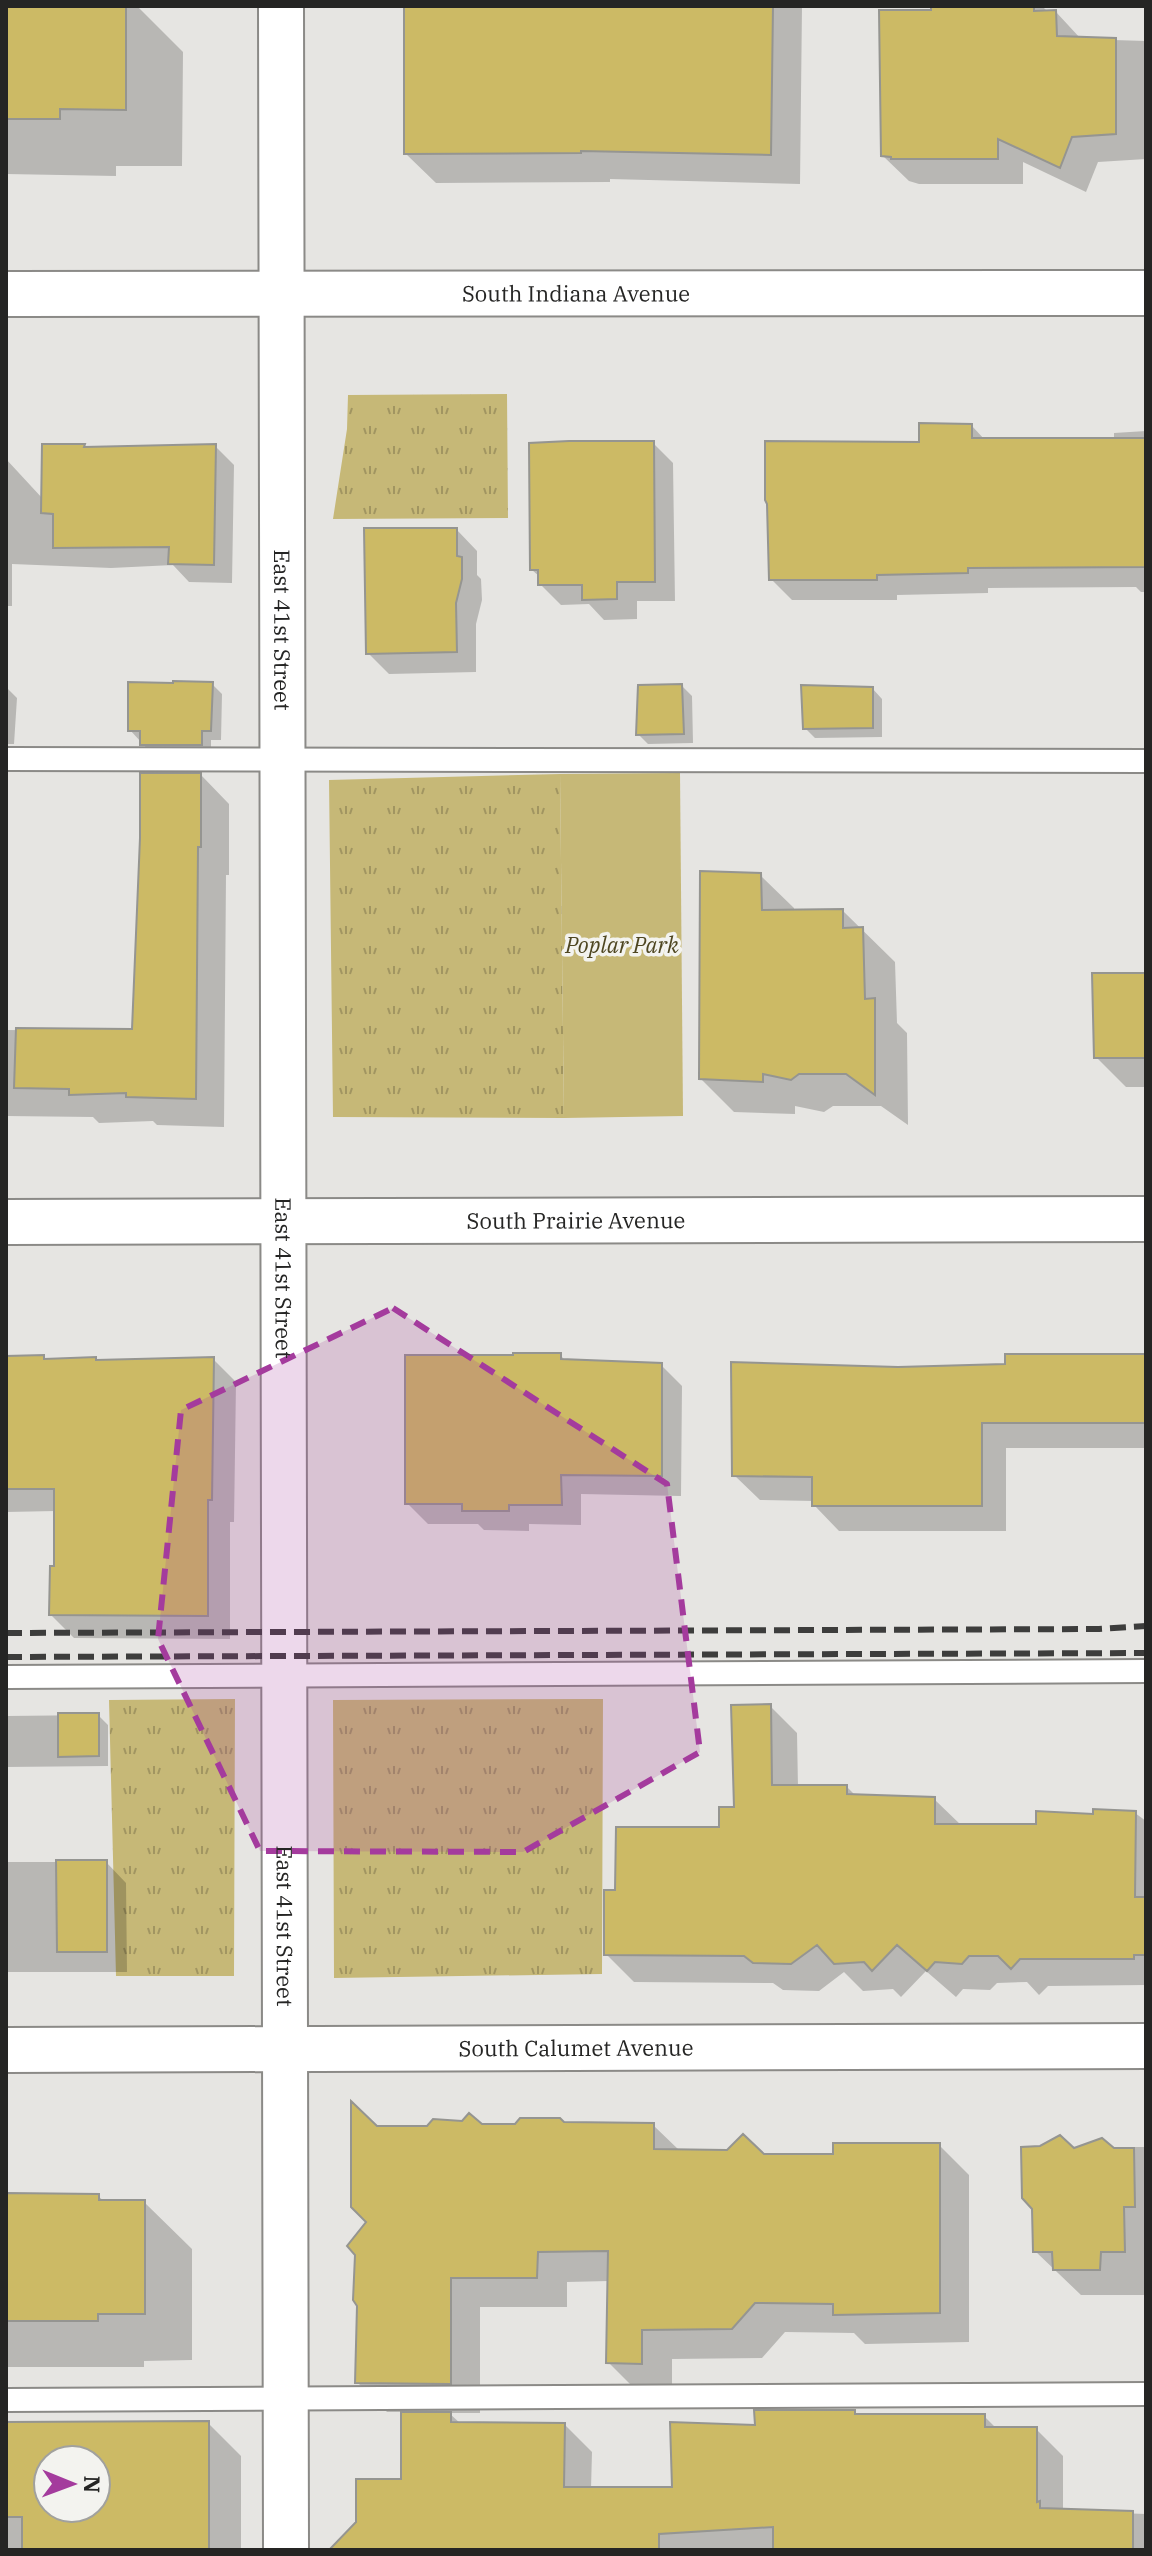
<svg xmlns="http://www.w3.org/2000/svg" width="1152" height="2556" font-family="'IBM Plex Serif',serif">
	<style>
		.grass { fill: url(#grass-tufts) }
		.park { fill: #c6b877 }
		.shadow { fill: #0003; fill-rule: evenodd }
		.building { fill: #ccba65; stroke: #959591; stroke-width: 2; fill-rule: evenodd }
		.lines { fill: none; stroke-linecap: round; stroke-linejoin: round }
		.service-casing { stroke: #8b8a87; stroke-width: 26 }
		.minor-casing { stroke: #8b8a87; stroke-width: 48 }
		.tertiary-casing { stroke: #8b8a87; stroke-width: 48 }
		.service { stroke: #fff; stroke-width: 22 }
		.minor { stroke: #fff; stroke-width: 44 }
		.tertiary { stroke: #fff; stroke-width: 44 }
		.rail { stroke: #3d3d3c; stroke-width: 6; stroke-dasharray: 16 8; stroke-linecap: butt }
		.marked { fill: #a43b9d; fill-opacity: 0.2; stroke: #a43b9d; stroke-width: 6; stroke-dasharray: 16 10; stroke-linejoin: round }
		.labels { text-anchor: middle; stroke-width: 7; stroke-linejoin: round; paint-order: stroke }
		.street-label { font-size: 22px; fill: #252524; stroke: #f3f3ef }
		.park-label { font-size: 22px; font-style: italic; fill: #4e4621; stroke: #f3f3ef }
	</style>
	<defs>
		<pattern id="grass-tufts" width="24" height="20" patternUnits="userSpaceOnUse" patternTransform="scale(2)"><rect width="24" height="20" fill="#c6b877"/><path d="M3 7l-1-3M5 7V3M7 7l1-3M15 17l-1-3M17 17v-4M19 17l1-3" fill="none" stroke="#a19561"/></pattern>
	</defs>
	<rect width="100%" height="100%" fill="#e6e5e2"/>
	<path class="grass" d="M507,394L508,518L333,519L347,429L348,395Z
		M560,774L564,1118L333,1117L329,780Z
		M235,1699L234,1976H116L109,1700Z
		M603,1699L602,1974L334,1978L333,1700Z"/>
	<path class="park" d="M680,773L683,1116L564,1118L560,774Z"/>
	<path class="shadow" d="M6,6H137L183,52L182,166H116V176L6,174Z
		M406,6H802L800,184L610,179V182L436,183L406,154Z
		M933,6H1042L1048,12H1056L1081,39L1146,41V159L1098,162L1086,192L1023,162V184H919L909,181L883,156Z
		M972,426L985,440H1114V433L1146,431V592H1141L1136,587L988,588V593L897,595V600H792L771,579L921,444Z
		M653,443L673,463L675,601H637V619L604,620L589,604L561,605L540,584V577L532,570Z
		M84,446L87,449L215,446L234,465L232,583L189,582L173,565L111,568L12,564V606H6V459L43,499Z
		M457,530L477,551V575L481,579L482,600L476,624V672L389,674L368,653Z
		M212,684L222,694L221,740H211V755L152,754L130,730Z
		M682,686L692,696L693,743L648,744L638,734Z
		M6,687L17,698L14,744H6Z
		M872,688L882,699V737L815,738L805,728Z
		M201,775L229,804V875H226L224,1127L157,1125L153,1121L99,1123L93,1117L6,1116V1030L134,1031Z
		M760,875L794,908V912L843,911L895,962L897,1023L907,1033L908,1125L881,1106H833L824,1112L795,1106V1114L734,1112L701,1079Z
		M1146,975V1087H1126L1096,1057Z
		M560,1355L566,1361L661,1365L682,1386L681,1496L581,1494V1525L529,1524V1531L484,1530L478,1524H428L407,1503Z
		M1146,1356V1448H1006V1531H839L814,1505V1501L760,1500L734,1475L898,1369L1007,1366Z
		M43,1357L46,1361L97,1362L213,1359L236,1382L234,1522H230V1639L74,1638L51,1615L56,1568V1511L6,1512V1358Z
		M770,1706L797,1733L798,1787H847L856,1796L934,1799L962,1826H1038L1095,1816L1135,1813L1146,1821V1985L1048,1986L1039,1995L1027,1982L997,1983L990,1990L963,1989L956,1997L926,1971L901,1997L893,1989L863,1991L844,1972L819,1991L783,1990L773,1983L634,1982L606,1954L617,1892L720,1829L737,1809Z
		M98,1715L108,1725V1766L6,1767V1716Z
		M6,1862H106L126,1883L127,1972H6Z
		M563,2124L653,2125L680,2151L764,2156H835L939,2145L969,2175V2342L865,2344L854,2333L785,2332L762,2358L672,2359V2393L638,2392L608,2362L609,2281L567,2282V2307H480V2413H449L461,2424L565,2425L592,2452L591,2489H674L757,2427L854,2412L858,2416H984L997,2429H1036L1063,2456V2511L1146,2514V2550H355L403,2481V2412H387L357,2382L377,2128Z
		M1110,2147H1146V2295H1081L1035,2251L1073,2150Z
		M6,2195L98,2196L105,2202H144L192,2249V2360L144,2361V2367H6Z
		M208,2423L241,2456V2550H6V2424ZM48,2460H96V2508H48Z"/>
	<path class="building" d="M6,6H126V110L60,109V119H6Z
		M404,6H773L771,155L581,151V153L404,154Z
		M931,6H1034V11L1056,10L1057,36L1116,38V134L1072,137L1060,168L998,139V159H891V157L881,156L879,10H931Z
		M919,423L972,424V438H1146V567L968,568V573L877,575V580H769L767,504L765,500V441L919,442Z
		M569,441H654L655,582H617V599L582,600V585H538V570H530L529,443Z
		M42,444H85L84,447L216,444L214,565L168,564L169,547L53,548V514L41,513Z
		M364,528H457V556L462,557V579L456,603L457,652L366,654Z
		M173,681L213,682L211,731H202V745H140V731H128V682L173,683Z
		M682,684L684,734L636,735L638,685Z
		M801,685L873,687V728L803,729Z
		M140,773H201V847H198L196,1099L126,1097V1093L69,1095V1089L14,1088L16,1028L132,1029L140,838Z
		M700,871L761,873L762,910L843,909V928L863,927L865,999L875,998V1095L846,1074H799L791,1080L763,1074V1082L699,1079Z
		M1092,973H1146V1058H1094Z
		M513,1353H561V1359L662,1363V1476L561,1475L562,1505H509V1511H462V1504H405V1355H513Z
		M1005,1354H1146V1423H982V1506H812V1477L732,1476L731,1362L898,1367L1005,1364Z
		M44,1355V1359L96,1357V1360L214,1357L212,1500H208V1616L49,1615L50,1566H54V1489H6V1356Z
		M771,1704L772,1785H847V1794L935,1797V1824H1036V1811L1093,1814V1809L1136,1811L1135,1897H1146V1955H1134V1959H1020L1011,1969L998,1956H969L962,1964L935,1962L927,1971L897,1945L872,1971L864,1962L834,1964L817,1945L791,1964L753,1963L744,1956L604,1955V1890H615L616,1827H719V1807H734L731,1705Z
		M58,1713H99V1756L58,1757Z
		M56,1860H107V1952H57Z
		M351,2101L377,2126H427L433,2119L462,2121L469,2113L482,2124H515L520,2118H560L564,2122L654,2123V2149L727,2150L743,2134L764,2154H833V2143H940V2313L833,2315V2304L755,2303L732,2329L642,2330V2364L606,2363L608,2251L538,2252L537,2278H451V2384L355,2383L357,2306L353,2300L355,2255L347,2246L366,2222L351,2207Z
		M1060,2135L1074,2148L1102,2138L1114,2148H1134L1135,2207H1124L1125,2252H1101L1100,2270H1053L1052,2252H1033L1032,2209L1022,2198L1021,2147L1040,2146Z
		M6,2193L99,2194V2200H145V2314H98V2321H6Z
		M754,2410H855V2414H985V2427H1037V2502L1040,2501V2508L1133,2511V2550H773V2527L659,2534V2550H329L356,2522V2479H401V2412H451V2422L565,2423L564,2487H672L670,2422L755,2425Z
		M209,2421V2550H22V2517H6V2422ZM48,2460H96V2508H48Z"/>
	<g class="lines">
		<defs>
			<path id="service" d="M6,759L1146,761
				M6,1677L1146,1671
				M6,2400L1146,2394"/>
			<g id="minor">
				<path id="s1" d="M281,6L286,2550"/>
				<path id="s2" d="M6,1222L1146,1219"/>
				<path id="s3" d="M6,2050L1146,2046"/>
			</g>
			<g id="tertiary">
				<path id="s4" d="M6,294L1146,293"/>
			</g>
		</defs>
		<use href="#service" class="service-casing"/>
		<use href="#minor" class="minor-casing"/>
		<use href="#tertiary" class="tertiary-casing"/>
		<use href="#service" class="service"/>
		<use href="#minor" class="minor"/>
		<use href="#tertiary" class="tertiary"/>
		<path class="rail" d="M6,1633L1099,1629L1146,1626
			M6,1657L1146,1653"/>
	</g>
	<path class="marked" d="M393,1308L667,1484L700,1752L523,1852L260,1851L158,1639L181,1410Z"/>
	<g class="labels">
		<g class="street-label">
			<text dy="8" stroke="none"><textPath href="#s4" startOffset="570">South Indiana Avenue</textPath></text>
			<text dy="8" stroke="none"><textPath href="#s1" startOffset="624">East 41st Street</textPath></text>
			<text dy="8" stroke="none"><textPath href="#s2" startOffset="570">South Prairie Avenue</textPath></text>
			<text dy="8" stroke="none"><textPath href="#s1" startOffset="1272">East 41st Street</textPath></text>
			<text dy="8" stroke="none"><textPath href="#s1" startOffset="1920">East 41st Street</textPath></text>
			<text dy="8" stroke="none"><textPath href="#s3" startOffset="570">South Calumet Avenue</textPath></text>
		</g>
		<g class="park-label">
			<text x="622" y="953">Poplar Park</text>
		</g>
	</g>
	<rect width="1152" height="2556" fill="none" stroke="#252524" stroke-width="16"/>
	<g transform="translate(72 2484) rotate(91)"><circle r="38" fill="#f3f3ef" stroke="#a1a19e" stroke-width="2"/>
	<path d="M0-6L14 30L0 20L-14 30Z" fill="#a43b9d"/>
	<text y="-12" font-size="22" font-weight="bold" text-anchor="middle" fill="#252524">N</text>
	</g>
</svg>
